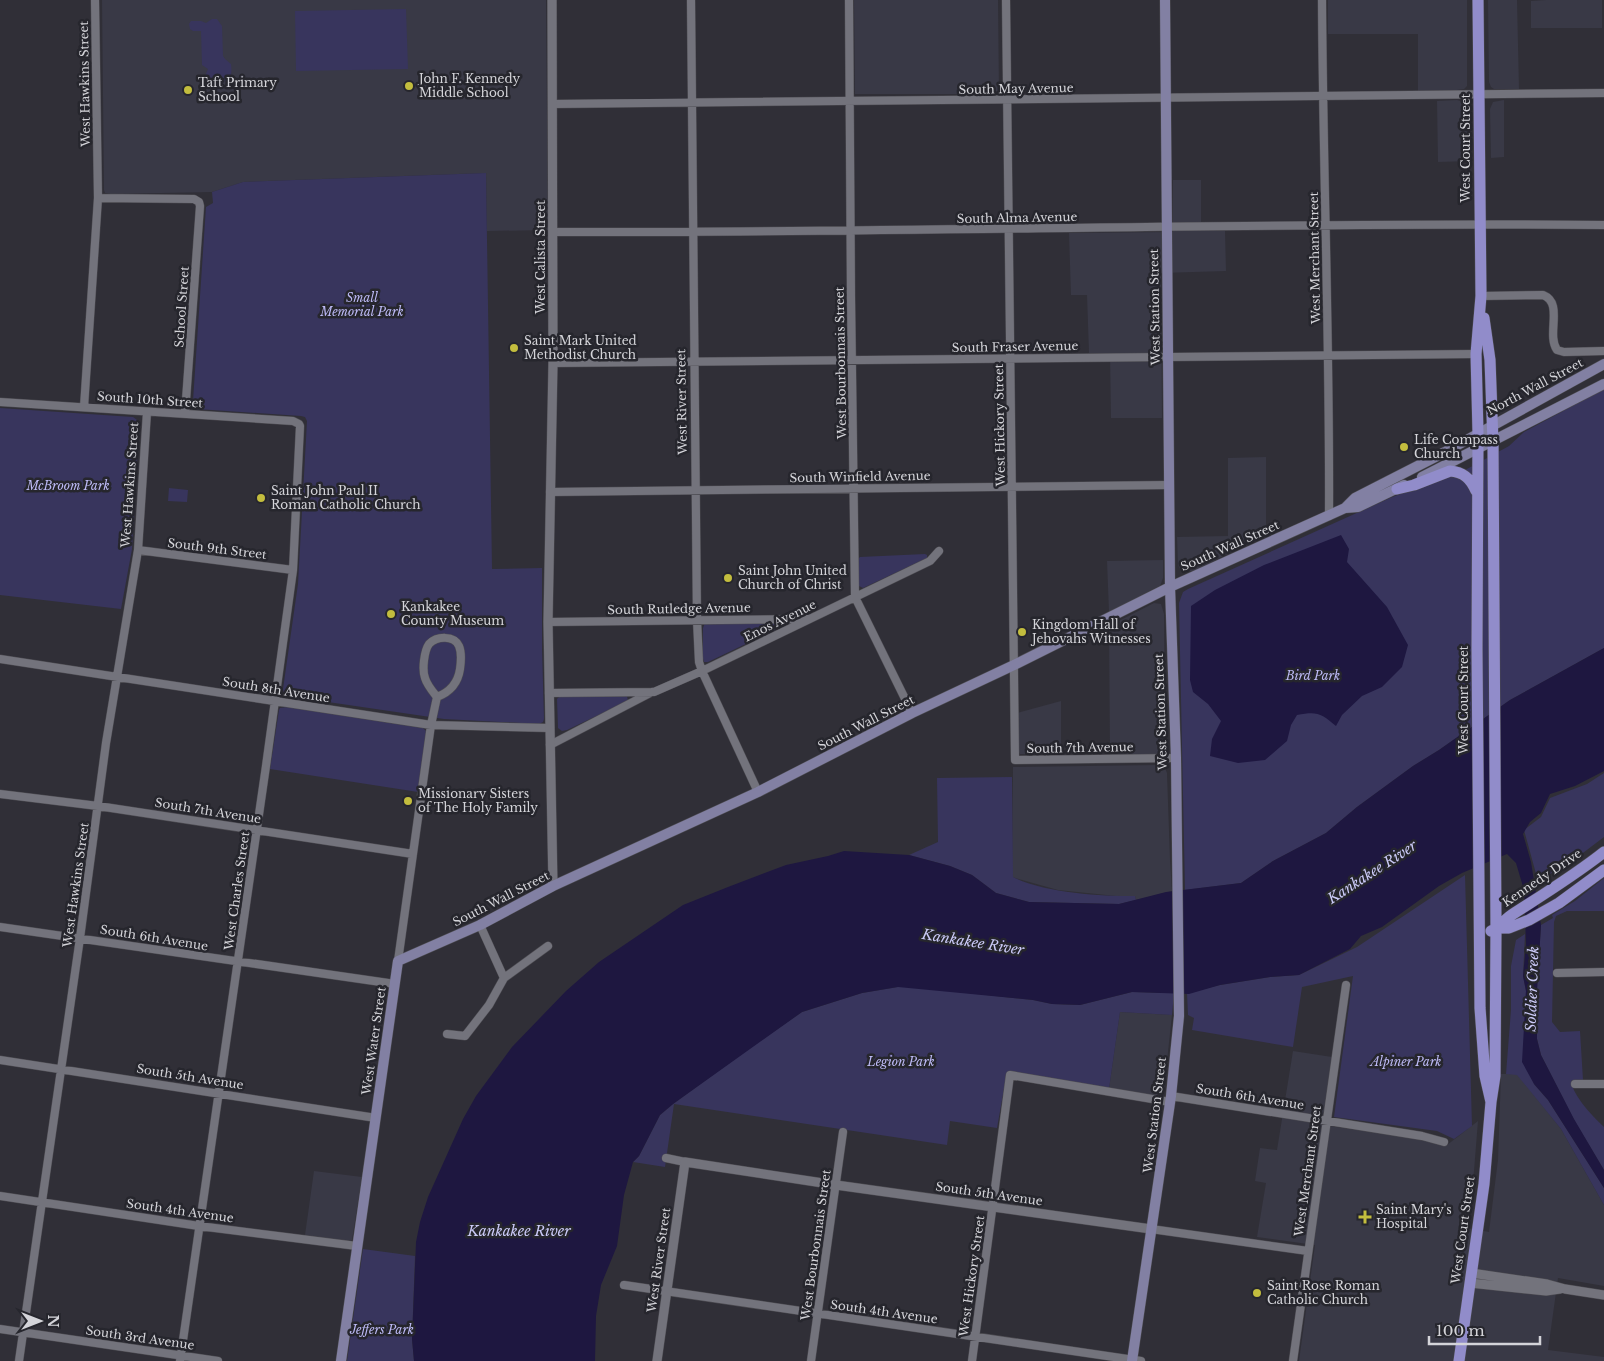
<svg xmlns="http://www.w3.org/2000/svg" width="1604" height="1361" font-family="'Libre Baskerville',serif">
	<style>
		.built { fill: #393946 }
		.green { fill: #38355d }
		.water { fill: #1e1740 }
		.lines { fill: none; stroke-linecap: round; stroke-linejoin: round }
		.minor-casing { stroke: #4d4c52; stroke-width: 9 }
		.tertiary-casing { stroke: #4d4c52; stroke-width: 10 }
		.secondary-casing { stroke: #4d4c52; stroke-width: 11 }
		.primary-casing { stroke: #4d4c52; stroke-width: 12 }
		.minor { stroke: #73737c; stroke-width: 8 }
		.tertiary { stroke: #73737c; stroke-width: 9 }
		.secondary { stroke: #8280a3; stroke-width: 10 }
		.primary { stroke: #918cca; stroke-width: 11 }
		.poi-dot { fill: #c3bd3e; stroke: #26262d; stroke-width: 2 }
		.labels { text-anchor: middle; stroke-width: 5; stroke-linejoin: round; paint-order: stroke }
		.poi-label { font-size: 12px; fill: #d4d4d9; stroke: #26262d; text-anchor: start }
		.street-label { font-size: 12px; fill: #d4d4d9; stroke: #26262d }
		.park-label { font-size: 12px; font-style: italic; fill: #bdbaf6; stroke: #26262d }
		.water-label { font-size: 14px; font-style: italic; fill: #cbcaf7; stroke: #26262d }
	</style>
	<rect width="100%" height="100%" fill="#302f37"/>
	<path class="built" d="M102,0H546L548,230L487,231L486,173L243,182L212,192L111,194L105,193L104,190Z
		M854,0H998L999,94H855Z
		M1328,0H1467V86L1464,89L1457,90L1418,91V34H1328Z
		M1488,0H1517L1519,89H1494L1491,87L1489,82Z
		M1546,0H1602V28H1531V1Z
		M1457,100L1466,103L1468,105L1469,161L1438,162L1437,101Z
		M1504,100V157L1491,158L1490,109L1493,102Z
		M1173,180H1201V231H1225L1226,271L1161,273L1162,418H1111L1110,353H1089L1087,295H1071L1069,233L1173,232Z
		M1266,457V534L1194,571H1184L1180,569L1178,565L1177,537L1228,536V458Z
		M1163,560V578L1160,586L1109,612L1107,561Z
		M1154,603L1161,604L1164,614L1165,748L1164,751L1156,754L1110,755L1109,626Z
		M1061,701V754H1020L1018,751L1017,713Z
		M1158,765L1165,768L1167,773L1170,860L1172,891L1136,900L1135,896H1116L1058,890L1012,877L1013,767Z
		M1120,1012L1172,1015L1163,1098L1109,1089Z
		M1293,1051L1332,1057L1322,1125L1430,1140L1447,1145L1478,1121L1474,1171L1467,1228L1489,1232L1498,1160L1501,1074H1517L1561,1129L1604,1205V1286L1558,1278L1548,1350L1604,1357V1361H1299L1315,1245L1257,1237L1266,1183L1255,1181L1260,1148L1277,1150Z
		M314,1171L362,1177L352,1240L347,1241L305,1235Z"/>
	<path class="green" d="M406,9L408,69L296,71L295,11Z
		M212,19H217L222,26L223,56L225,59L231,64C234,85 222,81 206,81L205,76L208,69L202,65L201,31H193L190,29L189,24L191,21H201L206,23Z
		M486,173L492,569L542,568V649L544,719L543,722L539,724L444,719L287,696L284,693L283,689L298,584L307,421L305,417L301,416L197,409L194,406L193,401L206,207L213,203L212,192L243,182Z
		M1604,389V648L1510,700L1439,750L1413,766L1357,807L1326,833L1273,861L1241,883L1185,890L1179,603L1183,592L1188,589L1390,498L1441,478L1456,475L1509,446L1524,432Z
		M0,408L133,417L137,420L139,423L132,549L121,609L0,595Z
		M169,488L188,490L187,502L168,501Z
		M925,554L927,555V558L925,559L863,588L859,586V558L860,557Z
		M705,623H780L782,624L779,628L708,662H704L703,659V628Z
		M627,696L628,701L567,730L562,731L558,728L557,699L559,697Z
		M287,707L423,728L427,732L418,792L270,769L279,710L280,708Z
		M1604,773V837L1571,862L1538,881L1524,830L1541,817L1550,798L1587,784Z
		M1012,777L1013,877C1045,893 1099,896 1135,896L1136,900L1119,904L1029,902L996,893L972,875L950,866L909,855L938,842L937,778Z
		M1465,875L1472,1126L1454,1139L1437,1131L1334,1117L1353,976L1302,987L1293,1047L1192,1030L1194,1018L1188,1015L1187,993L1220,985L1270,977L1299,975L1357,947Z
		M1604,878V911H1567L1556,916L1554,922L1552,1022L1560,1032L1580,1031L1583,1080H1572C1569,1092 1595,1119 1604,1127V1170L1574,1120L1541,1055L1537,1039V990L1541,925L1553,918L1552,915L1575,901Z
		M1525,934L1523,976L1526,991L1525,1013L1534,1084L1548,1100L1604,1188V1205L1561,1129L1517,1075L1506,1074L1511,1010V966L1516,940Z
		M903,986L1033,1000L1052,1004L1080,1005L1132,992L1174,993L1172,1015L1120,1012L1109,1089L1007,1072L997,1128L950,1121L947,1145L674,1104L665,1167L633,1162L639,1156L660,1115L673,1104L747,1050L802,1012L862,993Z
		M363,1249L415,1256L412,1339L414,1361H347Z"/>
	<path class="water" d="M1341,535L1349,549L1347,562L1387,607L1408,645L1402,667L1382,687L1362,696L1342,715L1336,726C1321,713 1317,711 1297,715L1291,725L1287,741L1265,760L1238,763L1210,756L1212,739L1221,721L1208,704L1193,692L1190,680L1191,606L1215,590L1264,565Z
		M1604,648V771L1575,786L1550,794L1541,813L1530,822L1523,834L1531,862L1541,925L1537,990V1039L1541,1055L1574,1119L1604,1170V1188L1548,1100L1534,1084L1522,1062L1526,991L1523,976L1526,944L1524,890L1516,863L1507,854L1462,873L1439,886L1382,927L1361,936L1350,949L1299,975L1270,977L1220,985L1189,994L1132,992L1080,1005L1052,1004L1033,1000L898,987L862,993L802,1012L673,1104L660,1115L639,1156L633,1162L624,1195L617,1246L601,1285L596,1316L595,1361H414L412,1339L416,1242L420,1222L428,1197L463,1119L476,1096L512,1047L566,991L599,962L683,905L728,887L786,865L828,856L844,851L909,855L950,866L972,875L996,893L1029,902L1119,904L1166,892L1241,883L1273,861L1326,833L1357,807L1413,766L1439,750L1510,700Z"/>
	<g class="lines">
		<defs>
			<path id="minor" d="M691,0L697,620L699,662L702,671L758,792
				M849,0L851,297L855,597L912,713
				M1006,0L1015,760L1176,758
				M1322,0C1323,172 1330,344 1329,516
				M553,104L1604,93
				M98,198L194,199L199,202L200,206L185,414
				M553,232C904,233 1254,222 1604,225
				M1481,296L1543,295C1564,303 1546,334 1557,350L1564,352L1604,351
				M553,363L1476,354
				M0,402L293,421L299,424L300,426L293,570L266,766L180,1361
				M84,407L98,198L95,0
				M550,492L1169,485
				M138,550L293,570
				M548,622L808,619
				M0,659L431,725L550,728
				M549,693L654,692L702,671L930,561L939,551
				M550,745L652,692
				M0,794L98,806L413,854
				M480,925L504,978
				M0,927L395,984
				M398,961L431,725L437,697C450,692 458,683 460,669C461,662 462,653 459,646C454,635 437,636 429,644C424,651 422,670 425,678C427,685 433,692 437,697
				M1557,973L1604,972
				M447,1034L465,1036L489,1005L504,978L548,946
				M0,1060L376,1118
				M1575,1084H1604
				M1171,1096L1422,1136L1444,1142
				M666,1158L685,1162
				M0,1196L199,1226L357,1246
				M1151,1229L1308,1251
				M624,1285L1141,1361
				M0,1329L218,1361
				M19,1361L80,938L106,743L138,550L147,412
				M811,1361L843,1132
				M972,1361L1010,1075L1170,1102
				M1293,1361L1346,985"/>
			<path id="tertiary" d="M552,0L553,363L548,622L553,886
				M1471,1273L1547,1284L1565,1289L1604,1295
				M1470,1283L1546,1291L1560,1289
				M657,1361L685,1162L836,1185L1151,1229"/>
			<path id="secondary" d="M1422,477L1604,384
				M1345,508L1358,507L1404,485
				M341,1361L398,961L480,925L553,886L758,792L912,713L1014,665L1170,587L1345,508L1355,498L1445,452L1604,364
				M1132,1361L1171,1096L1179,1016L1176,758L1170,587L1165,0"/>
			<path id="primary" d="M1478,0L1481,296L1476,354L1478,433L1477,649L1480,1008L1485,1076L1491,1102
				M1397,489L1414,485L1450,471C1464,472 1471,479 1476,491
				M1496,928H1509L1529,920L1559,903L1604,870
				M1491,931C1500,927 1505,919 1513,914C1544,894 1575,875 1604,852
				M1459,1361L1484,1184L1491,1102L1495,1076L1496,928L1493,442L1490,360L1484,318"/>
		</defs>
		<use href="#minor" class="minor-casing"/>
		<use href="#tertiary" class="tertiary-casing"/>
		<use href="#secondary" class="secondary-casing"/>
		<use href="#primary" class="primary-casing"/>
		<use href="#minor" class="minor"/>
		<use href="#tertiary" class="tertiary"/>
		<use href="#secondary" class="secondary"/>
		<use href="#primary" class="primary"/>
	</g>
	<g class="poi-dot">
		<circle cx="409" cy="86" r="5"/>
		<circle cx="188" cy="90" r="5"/>
		<circle cx="514" cy="348" r="5"/>
		<circle cx="1404" cy="447" r="5"/>
		<circle cx="261" cy="498" r="5"/>
		<circle cx="728" cy="578" r="5"/>
		<circle cx="391" cy="614" r="5"/>
		<circle cx="1022" cy="632" r="5"/>
		<circle cx="408" cy="801" r="5"/>
		<path d="M1362.5 1209.5h5v5h5v5h-5v5h-5v-5h-5v-5h5z"/>
		<circle cx="1257" cy="1293" r="5"/>
	</g>
	<g class="labels">
		<g class="poi-label">
			<text x="419" y="83">John F. Kennedy<tspan x="419" dy="14">Middle School</tspan></text>
			<text x="198" y="87">Taft Primary<tspan x="198" dy="14">School</tspan></text>
			<text x="524" y="345">Saint Mark United<tspan x="524" dy="14">Methodist Church</tspan></text>
			<text x="1414" y="444">Life Compass<tspan x="1414" dy="14">Church</tspan></text>
			<text x="271" y="495">Saint John Paul II<tspan x="271" dy="14">Roman Catholic Church</tspan></text>
			<text x="738" y="575">Saint John United<tspan x="738" dy="14">Church of Christ</tspan></text>
			<text x="401" y="611">Kankakee<tspan x="401" dy="14">County Museum</tspan></text>
			<text x="1032" y="629">Kingdom Hall of<tspan x="1032" dy="14">Jehovahs Witnesses</tspan></text>
			<text x="418" y="798">Missionary Sisters<tspan x="418" dy="14">of The Holy Family</tspan></text>
			<text x="1376" y="1214">Saint Mary's<tspan x="1376" dy="14">Hospital</tspan></text>
			<text x="1267" y="1290">Saint Rose Roman<tspan x="1267" dy="14">Catholic Church</tspan></text>
		</g>
		<g class="street-label">
			<text transform="translate(85 84) rotate(-91)" y="4">West Hawkins Street</text>
			<text transform="translate(1016 89) rotate(-1)" y="4">South May Avenue</text>
			<text transform="translate(1466 148) rotate(-90)" y="4">West Court Street</text>
			<text transform="translate(1017 218) rotate(-1)" y="4">South Alma Avenue</text>
			<text transform="translate(541 257) rotate(-90)" y="4">West Calista Street</text>
			<text transform="translate(1315 258) rotate(-91)" y="4">West Merchant Street</text>
			<text transform="translate(182 307) rotate(-86)" y="4">School Street</text>
			<text transform="translate(1155 307) rotate(-91)" y="4">West Station Street</text>
			<text transform="translate(1015 347) rotate(-1)" y="4">South Fraser Avenue</text>
			<text transform="translate(841 363) rotate(-91)" y="4">West Bourbonnais Street</text>
			<text transform="translate(1535 387) rotate(-28)" y="4">North Wall Street</text>
			<text transform="translate(150 400) rotate(4)" y="4">South 10th Street</text>
			<text transform="translate(682 402) rotate(-91)" y="4">West River Street</text>
			<text transform="translate(1000 425) rotate(-91)" y="4">West Hickory Street</text>
			<text transform="translate(860 477) rotate(-1)" y="4">South Winfield Avenue</text>
			<text transform="translate(130 485) rotate(-86)" y="4">West Hawkins Street</text>
			<text transform="translate(1230 546) rotate(-24)" y="4">South Wall Street</text>
			<text transform="translate(217 549) rotate(7)" y="4">South 9th Street</text>
			<text transform="translate(679 609) rotate(-1)" y="4">South Rutledge Avenue</text>
			<text transform="translate(780 621) rotate(-26)" y="4">Enos Avenue</text>
			<text transform="translate(276 690) rotate(9)" y="4">South 8th Avenue</text>
			<text transform="translate(1464 700) rotate(-90)" y="4">West Court Street</text>
			<text transform="translate(1161 712) rotate(-92)" y="4">West Station Street</text>
			<text transform="translate(866 723) rotate(-27)" y="4">South Wall Street</text>
			<text transform="translate(1080 748) rotate(-1)" y="4">South 7th Avenue</text>
			<text transform="translate(208 811) rotate(9)" y="4">South 7th Avenue</text>
			<text transform="translate(1542 878) rotate(-34)" y="4">Kennedy Drive</text>
			<text transform="translate(76 885) rotate(-82)" y="4">West Hawkins Street</text>
			<text transform="translate(237 891) rotate(-82)" y="4">West Charles Street</text>
			<text transform="translate(501 899) rotate(-27)" y="4">South Wall Street</text>
			<text transform="translate(154 938) rotate(9)" y="4">South 6th Avenue</text>
			<text transform="translate(374 1041) rotate(-82)" y="4">West Water Street</text>
			<text transform="translate(190 1077) rotate(9)" y="4">South 5th Avenue</text>
			<text transform="translate(1250 1097) rotate(9)" y="4">South 6th Avenue</text>
			<text transform="translate(1155 1115) rotate(-83)" y="4">West Station Street</text>
			<text transform="translate(1308 1171) rotate(-82)" y="4">West Merchant Street</text>
			<text transform="translate(989 1194) rotate(8)" y="4">South 5th Avenue</text>
			<text transform="translate(180 1211) rotate(8)" y="4">South 4th Avenue</text>
			<text transform="translate(1463 1230) rotate(-82)" y="4">West Court Street</text>
			<text transform="translate(816 1245) rotate(-82)" y="4">West Bourbonnais Street</text>
			<text transform="translate(659 1260) rotate(-82)" y="4">West River Street</text>
			<text transform="translate(972 1276) rotate(-82)" y="4">West Hickory Street</text>
			<text transform="translate(884 1312) rotate(8)" y="4">South 4th Avenue</text>
			<text transform="translate(140 1338) rotate(8)" y="4">South 3rd Avenue</text>
		</g>
		<g class="park-label">
			<text x="362" y="302">Small<tspan x="362" dy="14">Memorial Park</tspan></text>
			<text x="68" y="490">McBroom Park</text>
			<text x="1313" y="680">Bird Park</text>
			<text x="901" y="1066">Legion Park</text>
			<text x="1406" y="1066">Alpiner Park</text>
			<text x="382" y="1334">Jeffers Park</text>
		</g>
		<g class="water-label">
			<text transform="translate(1372 872) rotate(-33)" y="5">Kankakee River</text>
			<text transform="translate(973 942) rotate(9)" y="5">Kankakee River</text>
			<text transform="translate(1532 989) rotate(-88)" y="5">Soldier Creek</text>
			<text x="519" y="1236">Kankakee River</text>
		</g>
	</g>
	<g transform="translate(40 1321) rotate(90)" stroke="#26262d" stroke-width="4" paint-order="stroke">
	<path d="M0-4L9 19L0 12L-9 19Z" fill="#d4d4d9"/>
	<text y="-8" font-size="14" font-weight="bold" text-anchor="middle" fill="#d4d4d9">N</text>
	</g>
	<path d="M1429 1336v8h111v-8" fill="none" stroke="#d4d4d9" stroke-width="2.5"/>
	<text x="1436" y="1336" font-size="15" fill="#d4d4d9" stroke="#26262d" stroke-width="4" paint-order="stroke">100 m</text>
</svg>
